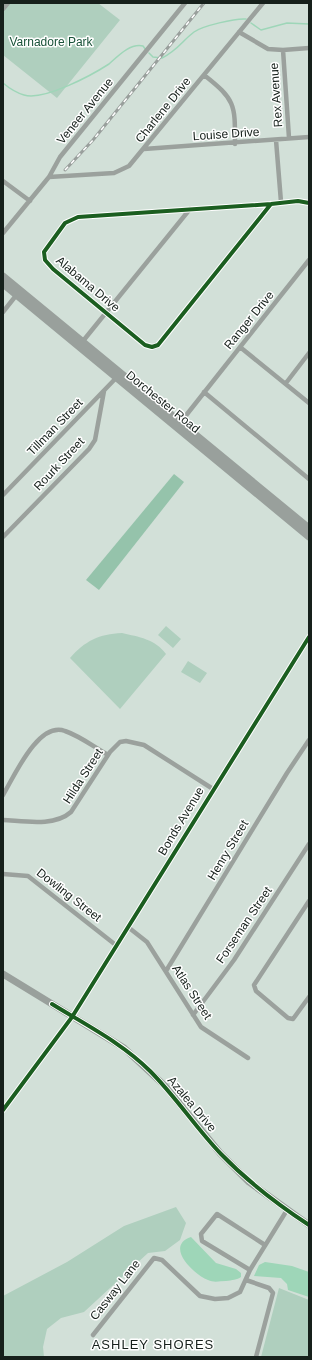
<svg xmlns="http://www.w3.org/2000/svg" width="312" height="1360" font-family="Helvetica,sans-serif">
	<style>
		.green { fill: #afcfbe }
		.forest { fill: #95c3ab }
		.water { fill: #9ed6b8 }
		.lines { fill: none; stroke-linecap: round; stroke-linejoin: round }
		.stream { stroke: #9ed6b8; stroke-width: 1.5 }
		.street { stroke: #9ba19d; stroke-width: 4.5 }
		.secondary { stroke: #99a09c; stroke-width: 7 }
		.rail-casing { stroke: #999f9c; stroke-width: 3 }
		.rail { stroke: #fff; stroke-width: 1.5; stroke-dasharray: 4.5; stroke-linecap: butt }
		.cycleway-casing { stroke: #fff; stroke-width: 6 }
		.cycleway { stroke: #1b5e20; stroke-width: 4 }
		.labels { text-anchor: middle; stroke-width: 3; stroke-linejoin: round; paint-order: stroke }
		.park-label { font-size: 12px; fill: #1a533a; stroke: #fff }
		.street-label { font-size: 12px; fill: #16201b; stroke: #fff }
		.neighbourhood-label { font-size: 13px; letter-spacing: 1px; fill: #16201b; stroke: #fff }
	</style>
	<rect width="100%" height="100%" fill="#d2e0d8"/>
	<path class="green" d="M8,3H98L120,20L57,98L3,55V9Z
		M166,626L181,639L173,648L158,635Z
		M122,633C139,637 155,639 166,654L120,709L70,658C85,641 99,634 122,633Z
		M188,661L207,673L200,683L181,672Z
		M176,1207L186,1223L180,1240L165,1251L148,1253L84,1312L61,1318L47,1329L43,1347L44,1357H3V1296L67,1262L124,1226Z
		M279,1288L309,1300V1357H261Z"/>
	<path class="forest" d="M174,474L184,482L99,590L86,580Z"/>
	<path class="water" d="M191,1237L216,1263L236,1269L241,1273V1277C237,1280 232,1280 226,1281C220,1281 214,1283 208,1280C194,1275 164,1246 191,1237Z
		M265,1262L292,1266L309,1272V1297L288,1290L287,1284L281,1278L254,1276L259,1265Z"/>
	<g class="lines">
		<path class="stream" d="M251,23L261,30L287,23L309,24
			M149,53L153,57L162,58C178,50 182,41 194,32C202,26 236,18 246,19
			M3,83C9,88 17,93 24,95C44,101 92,75 109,64C118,56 130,43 143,46L146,50"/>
		<path class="street" d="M3,9L8,3
			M239,32L268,49L283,50L309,48
			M283,50L289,138
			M204,75C236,100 235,105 235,144
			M276,140L281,202
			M144,149L309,137
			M49,177L114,173L129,166L263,3
			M3,181L30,201
			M271,204L158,345L152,347L145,345L53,269L45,260L44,252L65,223L78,217L271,204L298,201L309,203
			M3,233L49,177L60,157L185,3
			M3,312L18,293
			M83,341L190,209
			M240,347L309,403
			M286,383L309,353
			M204,392L309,479
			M180,423L309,260
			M3,495L117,377
			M3,537L89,449L95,440L104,391
			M3,795C14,777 38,721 65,731C80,736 94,747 108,755
			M3,820C24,821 54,827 71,812L110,752L120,742L126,741L144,745L213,789
			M3,874L28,876L117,946
			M309,901L254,985L256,991L288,1018L293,1019L309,997
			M128,927L147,942L201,1027L248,1058
			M166,971L287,773L309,740
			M193,1015L234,960L309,844
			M3,1110L72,1017L309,637
			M250,1270L202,1241L201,1234L217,1214L265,1245
			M246,1280L269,1288L273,1293L256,1357
			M93,1335L154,1258L162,1260L200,1296L215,1299L228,1298L240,1292L250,1270L287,1210"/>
		<path class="secondary" d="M3,276L309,528
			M3,284L309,537
			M3,974L124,1048L165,1086L220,1153L249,1182L309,1225"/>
		<defs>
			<path id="rail" d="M65,170L93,140L204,3"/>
		</defs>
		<use href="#rail" class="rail-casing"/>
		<use href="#rail" class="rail"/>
		<defs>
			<path id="cycleway" d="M271,204L158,345L152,347L145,345L53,269L45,260L44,252L65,223L78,217L271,204L298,201L309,203
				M52,1004C86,1025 122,1043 150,1071C176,1097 196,1128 221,1154C248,1182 277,1204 309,1225
				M3,1110L72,1017L309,637"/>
		</defs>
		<use href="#cycleway" class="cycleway-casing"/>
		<use href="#cycleway" class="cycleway"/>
	</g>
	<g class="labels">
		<g class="park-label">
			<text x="51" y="46">Varnadore Park</text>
		</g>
		<g class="street-label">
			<text transform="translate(276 95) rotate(-94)" y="4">Rex Avenue</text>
			<text transform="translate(163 110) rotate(-51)" y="4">Charlene Drive</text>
			<text transform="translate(85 111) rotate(-51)" y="4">Veneer Avenue</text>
			<text transform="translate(226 134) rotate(-4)" y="4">Louise Drive</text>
			<text transform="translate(88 284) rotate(40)" y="4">Alabama Drive</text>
			<text transform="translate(249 320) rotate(-51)" y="4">Ranger Drive</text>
			<text transform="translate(163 402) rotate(39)" y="4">Dorchester Road</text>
			<text transform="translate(55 427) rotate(-46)" y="4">Tillman Street</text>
			<text transform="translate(59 464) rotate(-47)" y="4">Rourk Street</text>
			<text transform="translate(83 776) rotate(-57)" y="4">Hilda Street</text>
			<text transform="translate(181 821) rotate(-59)" y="4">Bonds Avenue</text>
			<text transform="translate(228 850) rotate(-59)" y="4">Henry Street</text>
			<text transform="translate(69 895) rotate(38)" y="4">Dowling Street</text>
			<text transform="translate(244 925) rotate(-56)" y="4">Forseman Street</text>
			<text transform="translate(192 992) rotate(57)" y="4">Atlas Street</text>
			<text transform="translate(192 1104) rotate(50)" y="4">Azalea Drive</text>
			<text transform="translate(115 1290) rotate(-52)" y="4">Casway Lane</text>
		</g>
		<g class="neighbourhood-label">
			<text x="153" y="1349">ASHLEY SHORES</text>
		</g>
	</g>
	<rect width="312" height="1360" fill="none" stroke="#16201b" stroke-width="8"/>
</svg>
